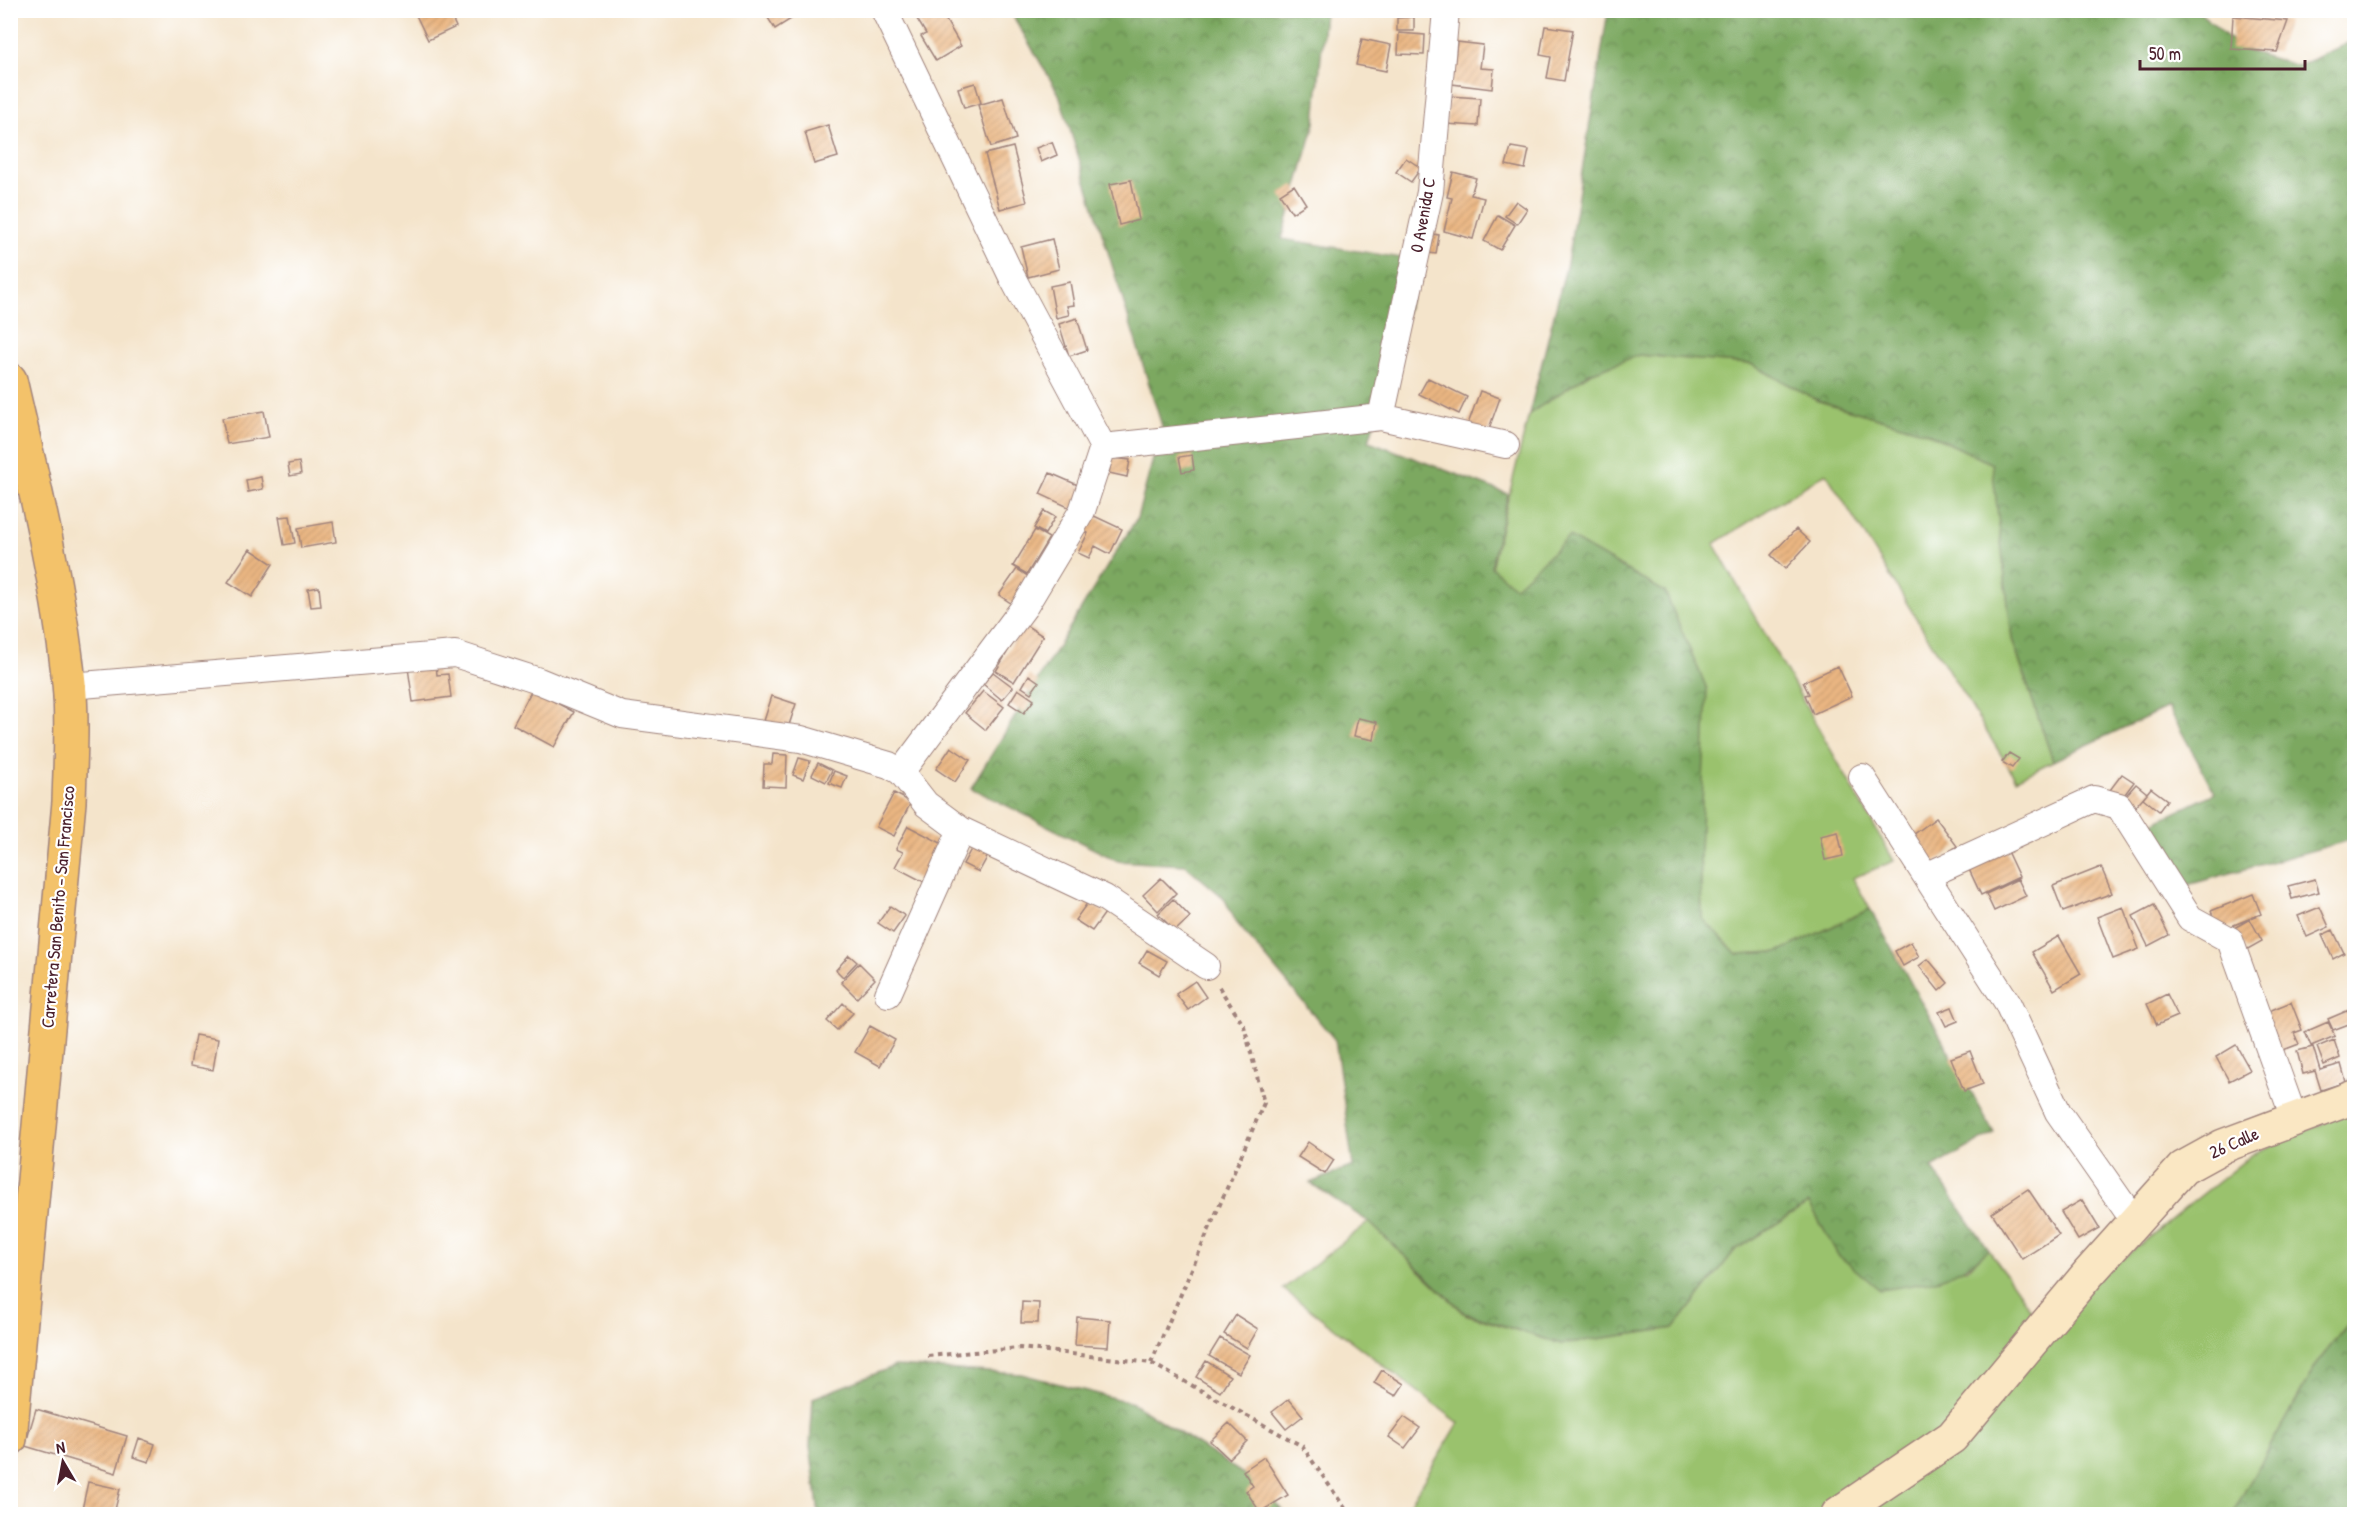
<svg xmlns="http://www.w3.org/2000/svg" width="2365" height="1525" font-family="'Patrick Hand',sans-serif">
	<style>
		.green { fill: #9ac26d; stroke: #72704c; stroke-width: 1.5 }
		.forest { fill: url(#forest-crowns); stroke: #626446; stroke-width: 1.5 }
		.building { fill: url(#building-hatch) }
		.lines { fill: none; stroke-linecap: round; stroke-linejoin: round }
		.street-casing { stroke: #9f827b; stroke-width: 28 }
		.secondary-casing { stroke: #9f827b; stroke-width: 36 }
		.primary-casing { stroke: #9f827b; stroke-width: 36 }
		.path { stroke: #9f827b; stroke-width: 4; stroke-dasharray: 4.5 4.5; stroke-linecap: butt }
		.street { stroke: #fff; stroke-width: 26 }
		.secondary { stroke: #fae7c3; stroke-width: 33 }
		.primary { stroke: #f3c26a; stroke-width: 33 }
		.labels { text-anchor: middle; stroke-width: 4.5; stroke-linejoin: round; paint-order: stroke }
		.street-label { font-size: 18px; fill: #4a1f2b; stroke: #fff }
	</style>
	<defs>
		<pattern id="forest-crowns" width="20" height="18" patternUnits="userSpaceOnUse" patternTransform="scale(1.5)"><rect width="20" height="18" fill="#7ba860"/><path d="M2 6a3 3 0 1 1 6 0M12 15a3 3 0 1 1 6 0" fill="none" stroke="#67884f"/></pattern>
		<pattern id="building-hatch" width="6" height="6" patternUnits="userSpaceOnUse" patternTransform="scale(1.5)"><rect width="6" height="6" fill="#eab682"/><path d="M-1 1l2-2M0 6l6-6M5 7l2-2" fill="none" stroke="#ca9c70"/></pattern>
	</defs>
	<rect width="100%" height="100%" fill="#fff"/>
	<filter id="ink" filterUnits="userSpaceOnUse"><feTurbulence type="fractalNoise" baseFrequency=".0167" numOctaves="2"/><feDisplacementMap in="SourceGraphic" scale="12" xChannelSelector="R" yChannelSelector="G"/><feConvolveMatrix kernelMatrix="1 2 1 2 8 2 1 2 1" color-interpolation-filters="sRGB"/></filter>
	<filter id="wash" filterUnits="userSpaceOnUse"><feTurbulence type="fractalNoise" baseFrequency=".008" numOctaves="4" result="noise"/><feDisplacementMap in="SourceGraphic" scale="24" xChannelSelector="R" yChannelSelector="G"/><feGaussianBlur stdDeviation="1.35" result="paint"/><feColorMatrix in="noise" values="0 0 0 0 0 0 0 0 0 0 0 0 0 0 0 0 0 1.4 0 .05"/><feComposite in="paint" operator="in"/></filter>
	<g filter="url(#wash)">
		<rect width="100%" height="100%" fill="#f4e4cb"/>
		<path class="green" d="M1639,355L1751,364L1819,401L1926,432L1993,464L2012,639L2053,761L2016,779L1826,473L1714,544L1894,861L1853,878L1870,909L1778,952L1737,954L1702,918L1700,852L1515,588L1491,568L1529,414L1590,373Z
			M2354,1110V1316L2316,1365L2232,1514H1403L1459,1423L1283,1289L1369,1222L1465,1314L1561,1344L1674,1328L1735,1250L1809,1203L1838,1255L1966,1269L1989,1250L2041,1324L2254,1153Z"/>
		<path class="forest" d="M1010,11H1325L1315,123L1282,239L1421,261L1369,441L1508,494L1491,567L1515,587L1569,537L1665,592L1707,689L1700,852L1702,918L1737,954L1778,952L1870,909L1994,1133L1932,1168L1989,1250C1951,1282 1927,1283 1880,1290L1838,1255L1809,1203L1735,1250L1674,1328L1561,1344L1465,1313L1369,1222L1310,1183L1353,1166L1335,1040L1236,922L1224,898L1185,865L1118,861L971,788L1137,518L1162,426L1059,94Z
			M1608,11H2198L2241,49L2299,66L2354,40V839L2180,887L2153,823L2215,793L2168,707L2053,761L2012,639L1992,464L1926,432L1819,401L1751,364L1639,355L1590,373L1529,414L1567,263Z
			M2354,1316V1514H2232L2316,1365Z
			M895,1366L1021,1374L1133,1403L1262,1486L1285,1514H819L810,1446L813,1398Z"/>
		<g id="blocks">
			<path class="building" d="M448,10L456,27L428,40L414,11Z
				M763,10H797L799,14L775,29Z
				M919,10H940L961,46L936,61L921,36L926,34L914,14Z
				M2233,16L2288,21L2277,52L2231,49Z
				M1414,17V31H1397V18Z
				M1545,26L1573,30L1564,81L1547,78L1551,57L1540,55Z
				M1399,33L1425,35L1424,55L1398,54Z
				M1362,39L1391,45L1386,71L1356,65Z
				M1457,42L1483,45L1480,68L1494,69L1492,89L1452,84Z
				M975,83L981,103L964,108L958,88Z
				M1449,96L1480,98L1478,126L1446,124Z
				M1003,98L1016,139L991,147L978,105Z
				M828,125L838,157L814,164L805,132Z
				M1052,142L1057,155L1041,162L1036,148Z
				M1013,147L1027,202L1000,209L985,154Z
				M1511,147L1529,150L1525,169L1506,165Z
				M1406,158L1421,168L1411,182L1396,172Z
				M1453,172L1476,178L1471,195L1484,198L1473,239L1444,231L1452,198L1447,197Z
				M1131,180L1139,220L1119,225L1110,184Z
				M1294,185L1306,204L1292,213L1280,194Z
				M1516,201L1527,209L1517,224L1505,216Z
				M1498,215L1515,225L1500,250L1484,241Z
				M1425,233L1439,235L1436,254L1422,252Z
				M1052,239L1059,269L1028,277L1021,247Z
				M1070,282L1074,305L1067,306L1069,315L1056,318L1050,286Z
				M1077,318L1087,350L1069,356L1059,324Z
				M1428,378L1467,397L1459,414L1419,394Z
				M1480,391L1500,398L1487,434L1467,427Z
				M264,411L269,437L227,444L222,418Z
				M1192,455L1194,470L1182,472L1179,457Z
				M1112,458L1130,460L1127,477L1109,473Z
				M299,462L301,474L290,476L288,464Z
				M1050,473L1087,489L1077,511L1040,494Z
				M261,477L263,489L248,492L246,480Z
				M1044,511L1055,517L1045,534L1034,528Z
				M1092,515L1122,529L1110,554L1095,546L1089,558L1078,553L1088,533L1084,531Z
				M290,516L295,543L284,545L279,517Z
				M333,522L336,542L301,548L298,528Z
				M1796,529L1810,542L1785,569L1771,555Z
				M1035,530L1049,538L1027,574L1013,566Z
				M250,549L273,564L252,597L228,582Z
				M1017,569L1036,582L1018,608L999,595Z
				M319,587L321,606L311,607L308,589Z
				M1024,624L1043,636L1014,682L996,671Z
				M436,665L437,675L448,674L451,697L413,702L408,668Z
				M1838,666L1852,696L1813,714L1805,695L1809,694L1803,682Z
				M993,672L1013,687L1002,700L983,684Z
				M1029,675L1039,682L1031,693L1022,687Z
				M1018,689L1034,700L1024,713L1009,703Z
				M532,690L574,712L554,747L513,725Z
				M983,691L1004,707L986,730L965,713Z
				M772,696L796,704L787,731L763,724Z
				M1358,718L1377,722L1374,740L1354,736Z
				M951,747L970,760L955,782L936,769Z
				M2009,753L2019,759L2012,768L2002,762Z
				M773,754L787,755L786,787L763,786L764,764H772Z
				M799,758L810,761L803,779L793,775Z
				M818,763L832,770L826,782L812,775Z
				M834,771L847,776L842,788L829,783Z
				M2122,774L2134,782L2122,798L2110,790Z
				M2136,784L2147,793L2133,809L2122,800Z
				M2151,788L2167,800L2159,811L2143,798Z
				M894,793L911,802L894,836L876,827Z
				M1936,818L1957,846L1933,863L1913,835Z
				M908,826L943,844L924,882L895,867L903,852L896,849Z
				M1838,832L1843,856L1825,860L1820,836Z
				M975,842L991,850L979,872L963,864Z
				M2005,847L2019,877L1981,895L1967,865Z
				M2101,867L2112,893L2063,912L2053,886Z
				M1161,878L1176,893L1158,911L1143,895Z
				M2018,879L2026,896L1994,911L1986,894Z
				M2315,879L2319,892L2292,899L2288,886Z
				M2253,894L2261,914L2219,931L2211,911Z
				M1173,899L1190,917L1175,931L1158,914Z
				M1088,902L1105,913L1092,931L1075,920Z
				M2154,905L2169,935L2148,946L2133,916Z
				M890,906L905,916L893,933L878,923Z
				M2123,907L2139,949L2113,959L2097,917Z
				M2320,907L2329,927L2307,937L2298,916Z
				M2250,919L2262,941L2246,950L2234,928Z
				M2333,930L2344,953L2333,959L2322,935Z
				M2059,936L2081,974L2054,990L2032,952Z
				M1911,942L1919,957L1903,966L1895,951Z
				M1147,950L1167,961L1159,975L1139,963Z
				M849,955L857,962L843,977L836,970Z
				M1928,959L1948,983L1939,991L1919,966Z
				M859,963L875,979L857,998L841,982Z
				M1195,981L1206,997L1188,1010L1176,994Z
				M2167,994L2178,1016L2157,1025L2147,1004Z
				M2291,1002L2302,1030L2294,1033L2299,1044L2278,1052L2264,1013Z
				M843,1003L853,1013L837,1030L827,1021Z
				M1952,1007L1958,1021L1946,1026L1939,1012Z
				M2349,1010L2354,1022L2333,1030L2328,1019Z
				M2328,1022L2335,1036L2311,1046L2305,1032Z
				M870,1026L895,1040L880,1066L855,1052Z
				M195,1035L218,1039L213,1070L190,1066Z
				M2334,1040L2340,1058L2324,1065L2317,1047Z
				M2236,1045L2250,1070L2229,1081L2216,1057Z
				M2313,1047L2320,1070L2341,1064L2346,1082L2321,1090L2315,1071L2303,1074L2297,1051Z
				M1970,1051L1983,1084L1964,1091L1951,1058Z
				M1308,1142L1334,1160L1325,1174L1298,1157Z
				M2028,1189L2059,1235L2022,1259L1992,1213Z
				M2082,1200L2099,1228L2078,1240L2061,1212Z
				M1022,1302L1039,1303L1038,1323H1021Z
				M1236,1315L1258,1329L1247,1348L1224,1334Z
				M1077,1317L1110,1320L1108,1347L1075,1345Z
				M1220,1338L1250,1355L1239,1373L1209,1356Z
				M1206,1361L1230,1376L1220,1392L1196,1377Z
				M1382,1370L1404,1384L1396,1396L1374,1383Z
				M1289,1399L1303,1416L1286,1429L1272,1412Z
				M36,1409L127,1436L116,1473L25,1446Z
				M1404,1417L1420,1428L1405,1448L1389,1437Z
				M1229,1423L1247,1441L1229,1459L1210,1441Z
				M139,1438L155,1444L149,1462L133,1457Z
				M1264,1457L1288,1495L1260,1512L1246,1491L1253,1486L1243,1471Z
				M88,1482L120,1489L114,1514H81Z"/>
		</g>
	</g>
	<g filter="url(#ink)">
		<use href="#blocks" fill-opacity="0" stroke="#9f827b" stroke-width="1.5"/>
		<g class="lines">
			<defs>
				<path id="street" d="M884,10L1012,277L1103,447L1082,511L1025,606L901,772
					M1381,417L1430,192L1446,10
					M1103,447L1381,417L1506,445
					M70,686L455,654L539,681L622,715L801,739L889,765L901,772L926,804L961,830L1105,898L1206,966
					M1862,777L2007,1002L2058,1112L2135,1222
					M1926,876L2094,799L2119,806L2190,918L2230,940L2294,1118
					M888,994L961,830"/>
				<path id="secondary" d="M1838,1514L1952,1437L2088,1274L2183,1168L2223,1146L2354,1097"/>
				<path id="primary" d="M10,380C33,480 58,580 69,683C73,722 70,763 69,802L10,1439"/>
			</defs>
			<use href="#street" class="street-casing"/>
			<use href="#secondary" class="secondary-casing"/>
			<use href="#primary" class="primary-casing"/>
			<path class="path" d="M928,1356L1020,1348L1151,1363L1302,1446L1349,1514
				M1151,1363L1264,1103L1244,1026L1217,984"/>
			<use href="#street" class="street"/>
			<use href="#secondary" class="secondary"/>
			<use href="#primary" class="primary"/>
		</g>
	</g>
	<g class="labels">
		<g class="street-label">
			<text transform="translate(1423 215) rotate(-80)" y="6">0 Avenida C</text>
			<text transform="translate(58 907) rotate(-85)" y="6">Carretera San Benito - San Francisco</text>
			<text transform="translate(2234 1143) rotate(-24)" y="6">26 Calle</text>
		</g>
	</g>
	<rect width="2365" height="1525" fill="none" stroke="#fff" stroke-width="36"/>
	<g transform="translate(63 1462) rotate(350)" stroke="#ffffff" stroke-width="4.5" paint-order="stroke">
	<path d="M0-4.5L10 22L0 15L-10 22Z" fill="#4a1f2b"/>
	<text y="-9" font-size="16" font-weight="bold" text-anchor="middle" fill="#4a1f2b">N</text>
	</g>
	<path d="M2140 60v9h165v-9" fill="none" stroke="#4a1f2b" stroke-width="3"/>
	<text x="2149" y="60" font-size="18" fill="#4a1f2b" stroke="#ffffff" stroke-width="4.5" paint-order="stroke">50 m</text>
</svg>
